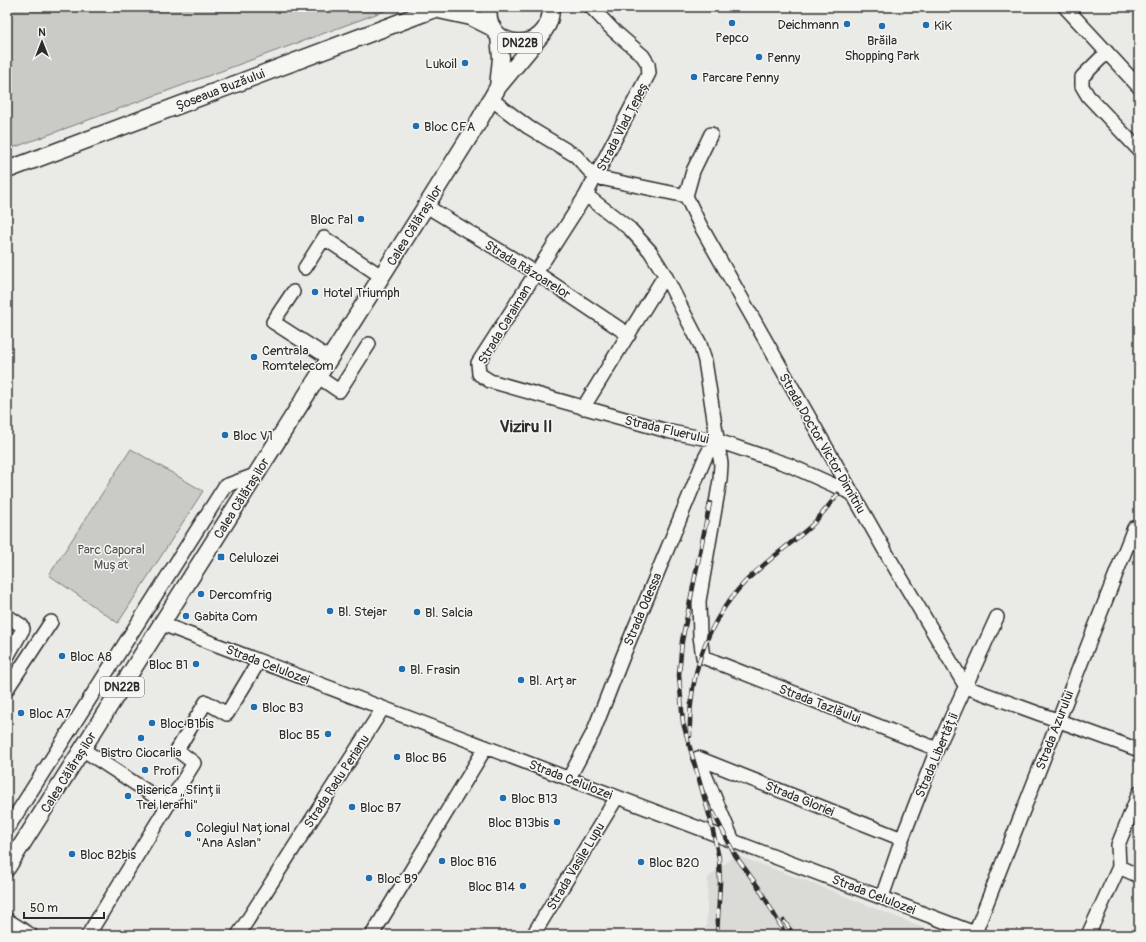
<svg xmlns="http://www.w3.org/2000/svg" width="1146" height="942" font-family="Pangolin,sans-serif">
	<style>
		.built { fill: #dadad6 }
		.green { fill: #cacac7; stroke: #7a7a79 }
		.lines { fill: none; stroke-linecap: round; stroke-linejoin: round }
		.minor-casing { stroke: #2b2b2b; stroke-width: 16 }
		.major-casing { stroke: #2b2b2b; stroke-width: 19 }
		.minor { stroke: #f6f6f2; stroke-width: 13 }
		.major { stroke: #f6f6f2; stroke-width: 16 }
		.rail-casing { stroke: #2b2b2b; stroke-width: 4.5 }
		.rail { stroke: #f6f6f2; stroke-width: 3; stroke-dasharray: 9; stroke-linecap: butt }
		.poi-dot { fill: #1f6fb2; stroke: #f6f6f2; stroke-width: 1.5 }
		.labels { text-anchor: middle; stroke-width: 3; stroke-linejoin: round; paint-order: stroke }
		.shield { fill: #f6f6f2; stroke: #686867; stroke-width: 1 }
		.shield-label { font-size: 12px; font-weight: bold; fill: #2b2b2b }
		.poi-label { font-size: 13px; fill: #2b2b2b; stroke: #f6f6f2; text-anchor: start }
		.street-label { font-size: 13px; fill: #2b2b2b; stroke: #f6f6f2 }
		.park-label { font-size: 13px; fill: #535352; stroke: #f6f6f2 }
		.district-label { font-size: 17px; font-weight: bold; fill: #2b2b2b; stroke: #f6f6f2 }
	</style>
	<rect width="100%" height="100%" fill="#eaeae6"/>
	<filter id="ink" filterUnits="userSpaceOnUse"><feTurbulence type="fractalNoise" baseFrequency=".025" numOctaves="2"/><feDisplacementMap in="SourceGraphic" scale="8" xChannelSelector="R" yChannelSelector="G"/><feConvolveMatrix kernelMatrix="1 2 1 2 8 2 1 2 1" color-interpolation-filters="sRGB"/></filter>
	<g filter="url(#ink)">
		<path class="built" d="M735,855L817,885L941,935H706L708,878Z"/>
		<path class="green" d="M7,7H395L7,150Z
			M131,449L203,491L118,623L49,575Z"/>
		<g class="lines">
			<defs>
				<path id="minor" d="M591,7L613,30L643,56L648,64L649,73L586,195L478,363L479,374L490,381L671,432L718,441L789,465L851,493
					M1065,7L1139,87
					M1107,52L1082,77V86L1088,96L1139,150
					M491,99L528,127L576,156L595,177L686,196
					M586,195L630,229L650,251L665,275L682,309L700,344L705,361L721,464L720,480L699,601L700,636L703,657L937,749
					M686,196L700,225L888,556L966,687L1139,750
					M686,196L693,171L711,134
					M426,206L535,272L629,335
					M305,268L324,238L381,276
					M293,292L273,322L329,358
					M317,376L339,391L369,344
					M583,408L665,275
					M7,616L22,626L23,629L7,657
					M162,624L980,935
					M7,689L51,622
					M82,749L168,805L194,763L177,750L206,702L227,714L259,661
					M698,758L902,839
					M698,758L733,841
					M569,778L593,733L623,656L705,458L712,445L718,441
					M7,829L225,486L255,475
					M1119,867L1139,876
					M882,897L902,839L937,749L997,617
					M7,920L31,935
					M975,933L1134,528
					M88,935L168,805
					M238,935L383,708
					M372,935L486,747
					M533,935L617,797
					M1088,935L1119,867L1118,845L1139,793"/>
				<path id="major" d="M489,7C482,50 551,58 551,7
					M434,9L471,17L493,28
					M498,87L501,58L499,36
					M7,170L440,7
					M7,868L426,206L476,126L498,87L543,33"/>
			</defs>
			<use href="#minor" class="minor-casing"/>
			<use href="#major" class="major-casing"/>
			<use href="#minor" class="minor"/>
			<use href="#major" class="major"/>
			<defs>
				<path id="rail" d="M710,503L682,641L679,675L683,723L710,818L719,858L720,883L717,935
					M690,736C688,679 705,623 746,581C766,561 790,545 811,526C821,516 829,505 838,494
					M713,812L735,855L759,888L786,935
					M784,921L794,935"/>
			</defs>
			<use href="#rail" class="rail-casing"/>
			<use href="#rail" class="rail"/>
		</g>
	</g>
	<g class="poi-dot">
		<circle cx="732" cy="23" r="4"/>
		<circle cx="847" cy="24" r="4"/>
		<circle cx="926" cy="25" r="4"/>
		<circle cx="882" cy="26" r="4"/>
		<circle cx="759" cy="57" r="4"/>
		<circle cx="465" cy="63" r="4"/>
		<circle cx="694" cy="77" r="4"/>
		<circle cx="416" cy="126" r="4"/>
		<circle cx="361" cy="219" r="4"/>
		<circle cx="315" cy="292" r="4"/>
		<circle cx="254" cy="357" r="4"/>
		<circle cx="225" cy="435" r="4"/>
		<rect x="217" y="553" width="8" height="8" rx="2"/>
		<circle cx="201" cy="594" r="4"/>
		<circle cx="330" cy="611" r="4"/>
		<circle cx="417" cy="612" r="4"/>
		<circle cx="186" cy="616" r="4"/>
		<circle cx="62" cy="656" r="4"/>
		<circle cx="196" cy="664" r="4"/>
		<circle cx="402" cy="669" r="4"/>
		<circle cx="521" cy="680" r="4"/>
		<circle cx="254" cy="707" r="4"/>
		<circle cx="21" cy="713" r="4"/>
		<circle cx="152" cy="723" r="4"/>
		<circle cx="328" cy="734" r="4"/>
		<circle cx="141" cy="738" r="4"/>
		<circle cx="397" cy="757" r="4"/>
		<circle cx="145" cy="770" r="4"/>
		<circle cx="128" cy="796" r="4"/>
		<circle cx="503" cy="798" r="4"/>
		<circle cx="352" cy="807" r="4"/>
		<circle cx="557" cy="822" r="4"/>
		<circle cx="188" cy="834" r="4"/>
		<circle cx="72" cy="854" r="4"/>
		<circle cx="442" cy="861" r="4"/>
		<circle cx="641" cy="862" r="4"/>
		<circle cx="369" cy="878" r="4"/>
		<circle cx="523" cy="886" r="4"/>
	</g>
	<g class="labels">
		<g class="shield">
			<rect x="498" y="33" width="44" height="20" rx="3"/>
			<rect x="100" y="677" width="44" height="20" rx="3"/>
		</g>
		<g class="shield-label">
			<text x="520" y="47">DN22B</text>
			<text x="122" y="691">DN22B</text>
		</g>
		<g class="poi-label">
			<text x="839" y="29" text-anchor="end">Deichmann</text>
			<text x="934" y="30">KiK</text>
			<text x="732" y="42" text-anchor="middle">Pepco</text>
			<text x="882" y="45" text-anchor="middle">Brăila<tspan x="882" dy="15">Shopping Park</tspan></text>
			<text x="767" y="62">Penny</text>
			<text x="457" y="68" text-anchor="end">Lukoil</text>
			<text x="702" y="82">Parcare Penny</text>
			<text x="424" y="131">Bloc CFA</text>
			<text x="353" y="224" text-anchor="end">Bloc Pal</text>
			<text x="323" y="297">Hotel Triumph</text>
			<text x="262" y="355">Centrala<tspan x="262" dy="15">Romtelecom</tspan></text>
			<text x="233" y="440">Bloc V1</text>
			<text x="229" y="562">Celulozei</text>
			<text x="209" y="599">Dercomfrig</text>
			<text x="338" y="616">Bl. Stejar</text>
			<text x="425" y="617">Bl. Salcia</text>
			<text x="194" y="621">Gabita Com</text>
			<text x="70" y="661">Bloc A8</text>
			<text x="188" y="669" text-anchor="end">Bloc B1</text>
			<text x="410" y="674">Bl. Frasin</text>
			<text x="529" y="685">Bl. Arțar</text>
			<text x="262" y="712">Bloc B3</text>
			<text x="29" y="718">Bloc A7</text>
			<text x="160" y="728">Bloc B1bis</text>
			<text x="320" y="739" text-anchor="end">Bloc B5</text>
			<text x="141" y="757" text-anchor="middle">Bistro Ciocarlia</text>
			<text x="405" y="762">Bloc B6</text>
			<text x="153" y="775">Profi</text>
			<text x="136" y="794">Biserica „Sfinții<tspan x="136" dy="15">Trei Ierarhi"</tspan></text>
			<text x="511" y="803">Bloc B13</text>
			<text x="360" y="812">Bloc B7</text>
			<text x="549" y="827" text-anchor="end">Bloc B13bis</text>
			<text x="196" y="832">Colegiul Național<tspan x="196" dy="15">"Ana Aslan"</tspan></text>
			<text x="80" y="859">Bloc B2bis</text>
			<text x="450" y="866">Bloc B16</text>
			<text x="649" y="867">Bloc B20</text>
			<text x="377" y="883">Bloc B9</text>
			<text x="515" y="891" text-anchor="end">Bloc B14</text>
		</g>
		<g class="street-label">
			<text transform="translate(220 89) rotate(-21)" y="5">Șoseaua Buzăului</text>
			<text transform="translate(622 126) rotate(-63)" y="5">Strada Vlad Țepeș</text>
			<text transform="translate(414 225) rotate(-58)" y="5">Calea Călărașilor</text>
			<text transform="translate(528 269) rotate(32)" y="5">Strada Răzoarelor</text>
			<text transform="translate(504 324) rotate(-59)" y="5">Strada Caraiman</text>
			<text transform="translate(667 429) rotate(13)" y="5">Strada Fluerului</text>
			<text transform="translate(823 443) rotate(60)" y="5">Strada Doctor Victor Dimitriu</text>
			<text transform="translate(241 498) rotate(-58)" y="5">Calea Călărașilor</text>
			<text transform="translate(642 609) rotate(-67)" y="5">Strada Odessa</text>
			<text transform="translate(268 664) rotate(21)" y="5">Strada Celulozei</text>
			<text transform="translate(820 703) rotate(21)" y="5">Strada Tazlăului</text>
			<text transform="translate(1054 730) rotate(-69)" y="5">Strada Azurului</text>
			<text transform="translate(936 755) rotate(-67)" y="5">Strada Libertății</text>
			<text transform="translate(68 772) rotate(-58)" y="5">Calea Călărașilor</text>
			<text transform="translate(571 779) rotate(21)" y="5">Strada Celulozei</text>
			<text transform="translate(336 781) rotate(-57)" y="5">Strada Radu Perianu</text>
			<text transform="translate(800 798) rotate(22)" y="5">Strada Gloriei</text>
			<text transform="translate(575 866) rotate(-59)" y="5">Strada Vasile Lupu</text>
			<text transform="translate(874 894) rotate(21)" y="5">Strada Celulozei</text>
		</g>
		<g class="park-label">
			<text x="111" y="554">Parc Caporal<tspan x="111" dy="15">Mușat</tspan></text>
		</g>
		<g class="district-label">
			<text x="526" y="432">Viziru II</text>
		</g>
	</g>
	<rect width="1146" height="942" fill="none" stroke="#f6f6f2" stroke-width="24"/>
	<rect x="12" y="12" width="1122" height="918" fill="none" stroke="#2b2b2b" stroke-width="1.5" filter="url(#ink)"/>
	<g transform="translate(42 42)" stroke="#f6f6f2" stroke-width="3" paint-order="stroke">
	<path d="M0-3L7 15L0 10L-7 15Z" fill="#2b2b2b"/>
	<text y="-6" font-size="11" font-weight="bold" text-anchor="middle" fill="#2b2b2b">N</text>
	</g>
	<path d="M24 912v6h80v-6" fill="none" stroke="#2b2b2b" stroke-width="2"/>
	<text x="30" y="912" font-size="12" fill="#2b2b2b" stroke="#f6f6f2" stroke-width="3" paint-order="stroke">50 m</text>
</svg>
